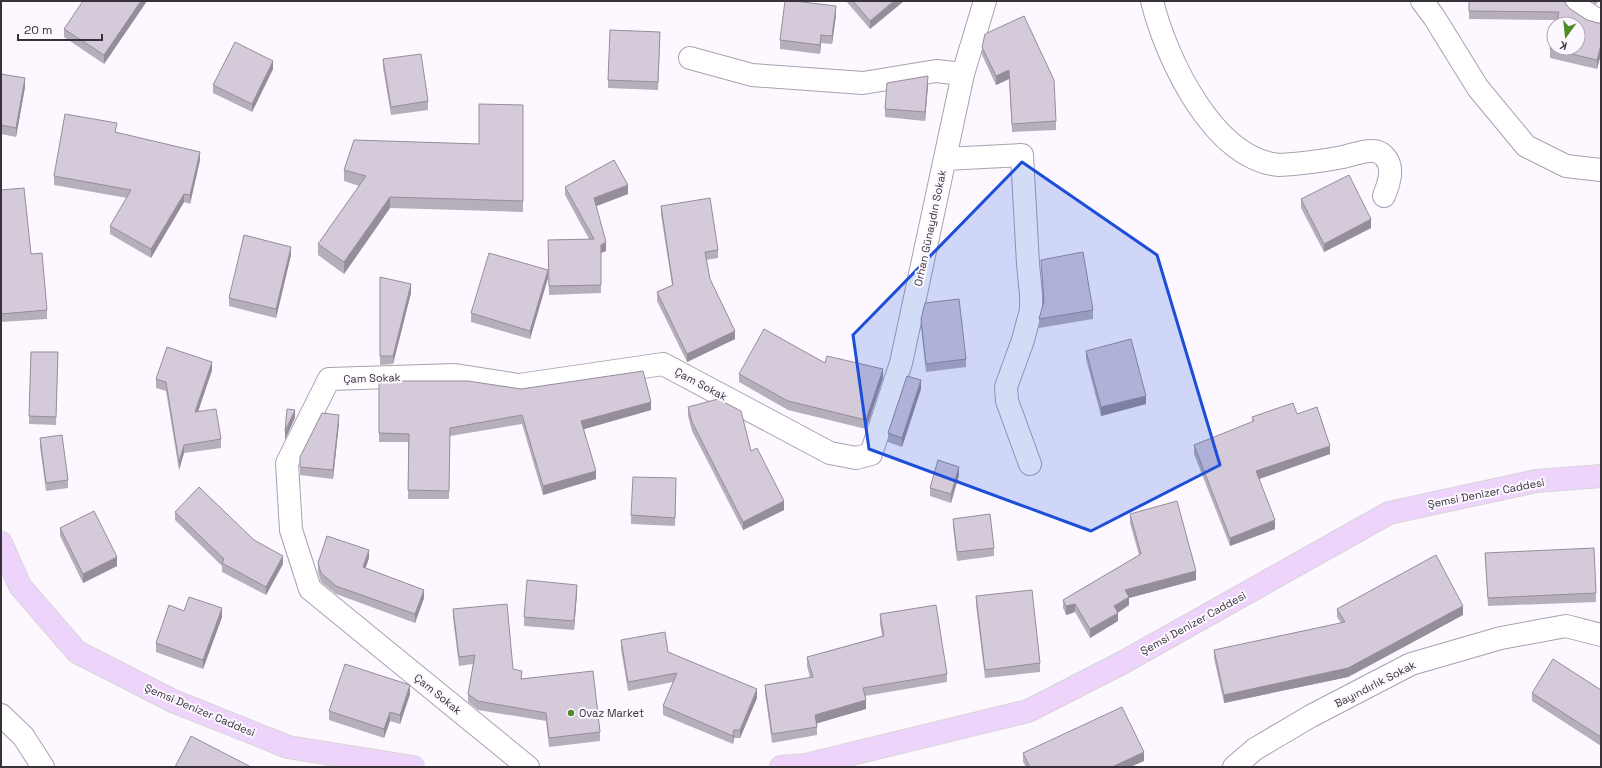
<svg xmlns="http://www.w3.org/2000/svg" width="1602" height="768" font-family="'Space Grotesk',sans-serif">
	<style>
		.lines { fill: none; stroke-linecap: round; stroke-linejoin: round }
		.minor-casing { stroke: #aaa0af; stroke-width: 24 }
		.major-casing { stroke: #d7d6d7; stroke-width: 24 }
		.minor { stroke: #fff; stroke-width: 22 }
		.major { stroke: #eed4fa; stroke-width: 22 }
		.wall { fill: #b7aebb }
		.shaded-wall { fill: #958d99 }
		.building { fill: #d5cada; stroke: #958d99 }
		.marked { fill: #1d4ed8; fill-opacity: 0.2; stroke: #1d4ed8; stroke-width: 3; stroke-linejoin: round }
		.poi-dot { fill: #518b28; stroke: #fdf8ff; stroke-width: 1.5 }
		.labels { text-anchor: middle; stroke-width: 4; stroke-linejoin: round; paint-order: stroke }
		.street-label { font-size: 11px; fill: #373239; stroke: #fdf8ff }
		.poi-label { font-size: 11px; fill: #373239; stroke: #fdf8ff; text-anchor: start }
	</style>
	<rect width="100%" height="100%" fill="#fdf8ff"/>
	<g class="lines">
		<defs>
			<path id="minor" d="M1152,1C1166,58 1213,159 1279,165C1300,164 1322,161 1343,157C1353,155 1363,150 1373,151C1377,151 1381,153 1384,156C1395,167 1389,183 1384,196
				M1422,1L1434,17L1478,88L1526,146L1566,166L1601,170
				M1576,6L1594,18L1601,20
				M690,58L752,75L863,83L936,71L963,74
				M945,159L1022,155L1028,264L1031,295V310L1023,340L1006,387L1007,401L1030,464
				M1,715L23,736L43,767
				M528,767L310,589L291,530L287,463L329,379L455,375L519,385L663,364L830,453L856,458L871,454L901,363L963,74L985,1
				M1234,767L1255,749L1311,716L1411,664L1501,638L1566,626L1601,635"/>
			<path id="major" d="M1,543L20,586L77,652L173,701L288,747L413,767
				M781,767L806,765L1028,711L1120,664L1389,513L1536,481L1601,476"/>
		</defs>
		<use href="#minor" class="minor-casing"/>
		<use href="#major" class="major-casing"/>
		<use href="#minor" class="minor"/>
		<use href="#major" class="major"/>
	</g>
	<path class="wall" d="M147,1L104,64L64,37V29Z
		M846,1H904L870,29Z
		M1469,1H1565V3L1569,8L1587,20L1598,23H1601V54L1597,69L1550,58V49L1557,20L1469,19Z
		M1591,1H1598L1596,5Z
		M836,15L832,44L821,43L820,54L780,49V40Z
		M660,41L658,90L608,88V80Z
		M982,47L1056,121V130L1012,132L1009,79L996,85L982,55Z
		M383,59L428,101V110L391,115L383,68Z
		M273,69L252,112L213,93V85Z
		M1,74L25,87L16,137L1,134Z
		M928,85L925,121L885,117V109Z
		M523,105V212L390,208L344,274L318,255V244L359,186L344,181V170L479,144Z
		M116,132L200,160L190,204L184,202L151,258L110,234V226L127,198L54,185V176Z
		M565,187L628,194L596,206L606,251L601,253V293L549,295L548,240L589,239L565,195Z
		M1,190L31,254L47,310V319L1,322Z
		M1301,199L1371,228L1324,252L1301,208Z
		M661,206L718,250V258L706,260L710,279L735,339L687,362L657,301V292L672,285L661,215Z
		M291,255L276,318L229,306V298Z
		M1041,260L1093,310V319L1039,328V319L1043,303Z
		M380,277L411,293L393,364L380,365Z
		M548,278L530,339L471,322V313Z
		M921,319L966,359V367L926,372L921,328Z
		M1086,351L1146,404L1101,416L1086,359Z
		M31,352H58L56,425L29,424Z
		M212,370L198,411L221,439V448L184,453L179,470L166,391L156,388V379Z
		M739,374L883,378L866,429L788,410L739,382Z
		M379,381L651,410L584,429L596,479L543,495L522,424L450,436L449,499H408V442H379Z
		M921,389L902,447L888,442V433Z
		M688,407L784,510L743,530L692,431L688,416Z
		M1297,414L1330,454L1259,479L1275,529L1230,546L1194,454V445L1252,422V417Z
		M339,423L333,479L300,475V457Z
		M40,438L68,480V488L46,491L40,447Z
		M959,475L951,503L930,496V488Z
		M676,487L675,526L631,524V515Z
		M175,512L254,540L283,564L266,595L222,572V566L175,520Z
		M1130,514L1196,580L1129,598V605L1118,613V621L1090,638L1075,612L1066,615L1063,608V600L1139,555L1130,523Z
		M953,519L994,548V556L957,561L953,527Z
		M60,528L117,566L83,583L60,536Z
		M1485,553L1596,593V602L1488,606Z
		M369,558L365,568L424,598L415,623L336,594L321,582L318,572V563Z
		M577,593L574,630L524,626V617Z
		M976,596L1040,663V672L985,678L976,605Z
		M453,609L522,679L600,732V741L549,747L546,721L478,710L468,702V694L473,664L459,666L453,618Z
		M1337,609L1463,615L1348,677L1224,703L1214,658V650L1341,623L1337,617Z
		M880,614L947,674V682L865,696L866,709L817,723V735L772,743L765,693V685L810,678L807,666V657L882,636L880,623Z
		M222,617L203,669L156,652V643Z
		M621,640L668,652L757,698L740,738H734L733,744L663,715V706L673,682L628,691L621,649Z
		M1601,690V746L1532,701V693Z
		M410,694L400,724L390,721L384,738L329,720V711Z
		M1023,753L1144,761L1130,767H1026L1023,762Z"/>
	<path class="shaded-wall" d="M141,1H147L104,64V55Z
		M894,1H904L870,29V21Z
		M836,6V15L832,44V36Z
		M821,35V43L820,54V45Z
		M1601,45V54L1597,69V60Z
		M273,61V69L252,112V104Z
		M1009,70V79L996,85V76Z
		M928,76V85L925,121V112Z
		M25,78V87L16,137V128Z
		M200,152V160L190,204V195Z
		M628,185V194L594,207V198Z
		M184,194V202L151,258V249Z
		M390,197V208L344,274V262Z
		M1371,219V228L1324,252V244Z
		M606,242V251L601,253V245Z
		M291,247V255L276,318V309Z
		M548,270V278L530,339V331Z
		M411,284V293L393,364V356Z
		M735,331V339L687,362V354Z
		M212,362V370L195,421V412Z
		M883,369V378L866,429V420Z
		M921,380V389L902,447V438Z
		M1146,396V404L1101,416V407Z
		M651,402V410L581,430V421Z
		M295,410V418L285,440V431Z
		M339,415V423L333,479V470Z
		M184,445V453L179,470V462Z
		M1330,446V454L1256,480V471Z
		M959,467V475L951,503V494Z
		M596,471V479L543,495V486Z
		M784,501V510L743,530V522Z
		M1275,520V529L1230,546V538Z
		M369,550V558L363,576V567Z
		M283,556V564L266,595V587Z
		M117,557V566L83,583V574Z
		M1196,571V580L1129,598V605L1117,613H1118V621L1090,638V629L1114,606L1125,590Z
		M577,585V593L574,630V621Z
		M424,590V598L415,623V614Z
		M1075,604V612L1066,615V606Z
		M1463,606V615L1348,677L1224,703V695Z
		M222,608V617L203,669V660Z
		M410,685V694L400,724V715Z
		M757,689V698L740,738V730Z
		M866,700V709L815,724V715Z
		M390,712V721L384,738V729Z
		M734,730V738L733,744V736Z
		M1144,752V761L1130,767H1112Z"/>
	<path class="building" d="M83,1H141L104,55L64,29Z
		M785,1H794L836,6L832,36L821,35L820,45L780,40Z
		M853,1H894L870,21Z
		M1469,1H1564L1565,3L1569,8L1587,20L1598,23H1601V45L1597,60L1550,49L1554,31V48H1578V24H1556L1559,12L1469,11Z
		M1024,16L1054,80L1056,121L1012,124L1009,70L996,76L982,47L985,34Z
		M610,30L660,32L658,82L608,80Z
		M235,42L273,61L252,104L213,85Z
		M421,54L428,101L391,107L383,59Z
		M1,74L25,78L16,128L1,125Z
		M928,76L925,112L885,109L887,83Z
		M479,104L523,105V201L390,197L344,262L318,244L366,176L344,170L354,140L479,144Z
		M65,114L117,123L115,132L200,152L190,195L184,194L151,249L110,226L131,190L54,176Z
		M614,160L628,185L594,198L606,242L601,245V285L549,286L548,240L594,239L565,187Z
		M1349,175L1371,219L1324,244L1301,199Z
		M24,188L31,254L42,253L47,310L1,314V190Z
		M710,198L718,250L705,252L710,279L735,331L687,354L657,292L673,285L661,206Z
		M244,235L291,247L276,309L229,298Z
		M1083,252L1093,310L1039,319L1044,301L1041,260Z
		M489,253L548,270L530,331L471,313Z
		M380,277L411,284L393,356H380Z
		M959,299L966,359L926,364L921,319L925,303Z
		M764,329L825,363L827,356L883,369L866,420L788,401L739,374Z
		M1131,339L1146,396L1101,407L1086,351Z
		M167,347L212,362L195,412L216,409L221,439L184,445L179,462L166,382L156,379Z
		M31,352H58L56,417L29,416Z
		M643,371L651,402L581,421L596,471L543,486L522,415L450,428L449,491L408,490L409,434L379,433V381H468L521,389Z
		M907,376L921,380L902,438L888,433Z
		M718,399L741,411L751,451L757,448L784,501L743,522L692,422L688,407Z
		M1293,403L1297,414L1317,407L1330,446L1256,471L1275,520L1230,538L1194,445L1254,421L1252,417Z
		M287,409L295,410L285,431Z
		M322,413L339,415L333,470L300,467V457Z
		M62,435L68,480L46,483L40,438Z
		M938,460L959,467L951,494L930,488Z
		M633,477L676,478L675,518L631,515Z
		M199,487L254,540L283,556L266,587L222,563L224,559L175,512Z
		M1177,501L1196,571L1125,590L1129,597L1114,606L1118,613L1090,629L1075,604L1066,606L1063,600L1141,554L1130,514Z
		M94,511L117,557L83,574L60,528Z
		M990,514L994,548L957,552L953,519Z
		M327,536L369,550L363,567L424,590L415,614L336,586L321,573L318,563Z
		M1594,548L1596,593L1488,598L1485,553Z
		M1436,555L1463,606L1348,668L1224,695L1214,650L1345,622L1337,609Z
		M527,580L577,585L574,621L524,617Z
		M1032,590L1040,663L985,670L976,596Z
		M189,597L222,608L203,660L156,643L169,605L184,611Z
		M507,604L513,669L522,671L521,679L593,671L600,732L549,738L546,713L478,701L468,694L475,655L459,657L453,609Z
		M936,605L947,674L863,688L866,700L815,715L817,727L772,734L765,685L813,677L807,657L884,636L880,614Z
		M665,632L668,652L757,689L740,730H734L733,736L663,706L677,673L628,682L621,640Z
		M1553,659L1601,690V737L1532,693Z
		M345,664L410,685L400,715L390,712L384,729L329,711Z
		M1122,707L1144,752L1112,767H1030L1023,753Z
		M191,736L251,767H175Z"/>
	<path class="marked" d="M1022,162L1157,255L1220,465L1091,531L869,449L853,335Z"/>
	<circle class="poi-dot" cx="571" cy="713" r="4"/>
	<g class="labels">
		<g class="street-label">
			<text transform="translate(930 228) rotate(-78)" y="4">Orhan Günaydın Sokak</text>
			<text transform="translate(372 378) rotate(-2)" y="4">Çam Sokak</text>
			<text transform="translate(701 384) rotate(28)" y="4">Çam Sokak</text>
			<text transform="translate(1486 493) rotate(-11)" y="4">Şemsi Denizer Caddesi</text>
			<text transform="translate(1193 623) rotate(-29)" y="4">Şemsi Denizer Caddesi</text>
			<text transform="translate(1375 684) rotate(-27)" y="4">Bayındırlık Sokak</text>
			<text transform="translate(438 694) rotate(39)" y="4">Çam Sokak</text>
			<text transform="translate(200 710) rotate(23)" y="4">Şemsi Denizer Caddesi</text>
		</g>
		<g class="poi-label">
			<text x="579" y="717">Ovaz Market</text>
		</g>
	</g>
	<rect width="1602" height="768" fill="none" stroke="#373239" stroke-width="4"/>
	<g transform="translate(1566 36) rotate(195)"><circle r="19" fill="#fdf8ff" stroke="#aea9b0"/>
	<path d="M0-3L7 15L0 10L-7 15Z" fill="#518b28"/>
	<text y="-6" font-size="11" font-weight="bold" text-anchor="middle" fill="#373239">K</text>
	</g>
	<path d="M18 34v6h84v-6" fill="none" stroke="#373239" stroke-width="2"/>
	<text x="24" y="34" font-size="12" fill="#373239" stroke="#fdf8ff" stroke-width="3" paint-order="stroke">20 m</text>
</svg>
